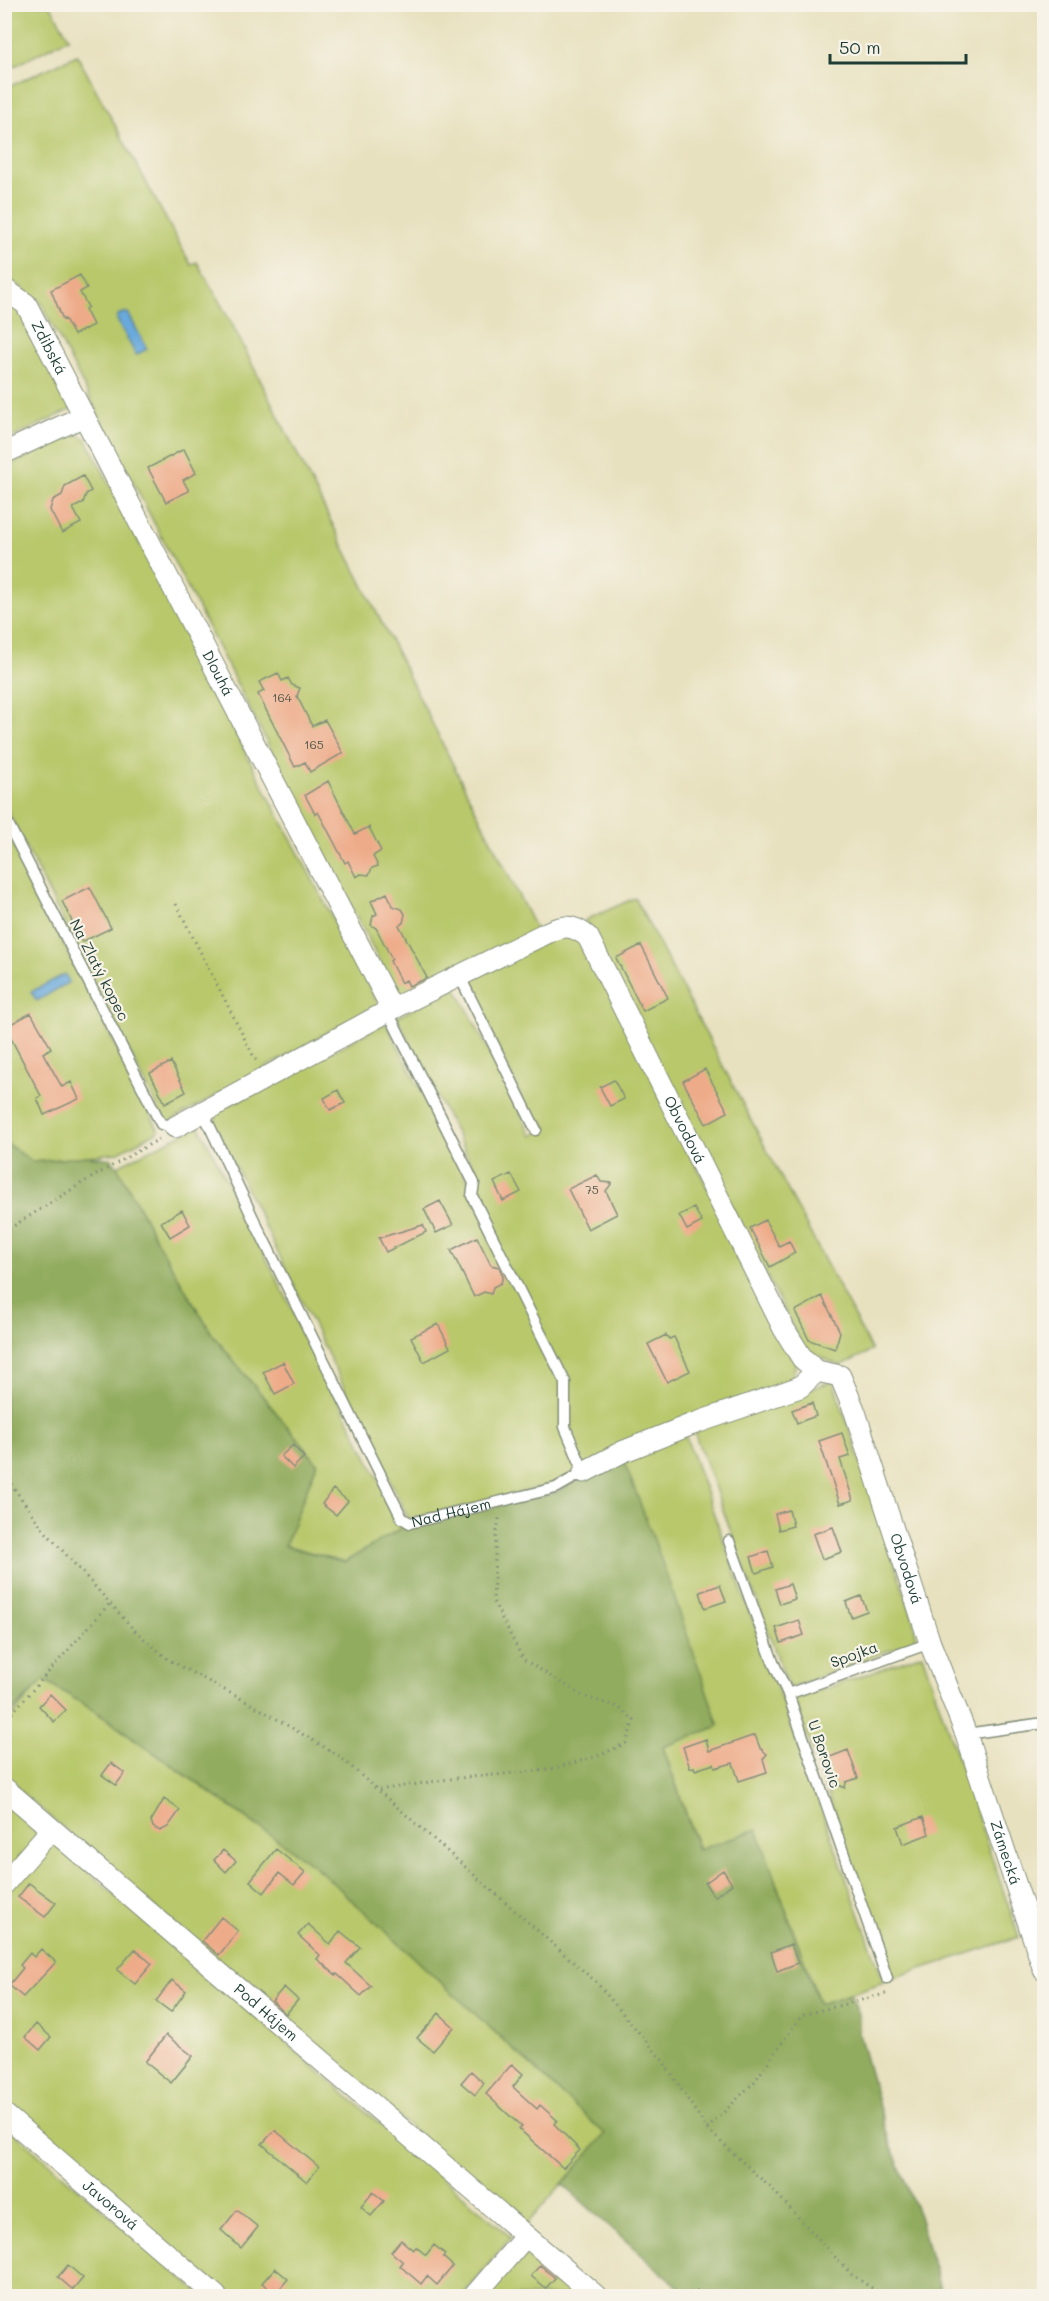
<svg xmlns="http://www.w3.org/2000/svg" width="1049" height="2301" font-family="Mali,sans-serif">
	<style>
		.green { fill: #b8c86b; stroke: #6c8250; stroke-width: 1.5 }
		.forest { fill: #92ac5f; stroke: #58744a; stroke-width: 1.5 }
		.water { fill: #69a9dc; stroke: #447388; stroke-width: 1.5 }
		.building { fill: #eeab89 }
		.lines { fill: none; stroke-linecap: round; stroke-linejoin: round }
		.service-casing { stroke: #848f7a; stroke-width: 13 }
		.minor-casing { stroke: #848f7a; stroke-width: 23 }
		.path { stroke: #848f7a; stroke-width: 3; stroke-dasharray: 1.5 4.5; stroke-linecap: butt }
		.service { stroke: #fff; stroke-width: 10 }
		.minor { stroke: #fff; stroke-width: 21 }
		.labels { text-anchor: middle; stroke-width: 4.5; stroke-linejoin: round; paint-order: stroke }
		.number-label { font-size: 12px; fill: #535849 }
		.street-label { font-size: 15px; fill: #1f3d34; stroke: #f7f3e8 }
	</style>
	<rect width="100%" height="100%" fill="#f7f3e8"/>
	<filter id="ink" filterUnits="userSpaceOnUse"><feTurbulence type="fractalNoise" baseFrequency=".0167" numOctaves="2"/><feDisplacementMap in="SourceGraphic" scale="12" xChannelSelector="R" yChannelSelector="G"/><feConvolveMatrix kernelMatrix="1 2 1 2 8 2 1 2 1" color-interpolation-filters="sRGB"/></filter>
	<filter id="wash" filterUnits="userSpaceOnUse"><feTurbulence type="fractalNoise" baseFrequency=".008" numOctaves="4" result="noise"/><feDisplacementMap in="SourceGraphic" scale="24" xChannelSelector="R" yChannelSelector="G"/><feGaussianBlur stdDeviation="1.35" result="paint"/><feColorMatrix in="noise" values="0 0 0 0 0 0 0 0 0 0 0 0 0 0 0 0 0 1.4 0 .05"/><feComposite in="paint" operator="in"/></filter>
	<g filter="url(#wash)">
		<rect width="100%" height="100%" fill="#e8e1bf"/>
		<path class="green" d="M4,5H50L69,38L5,71Z
			M77,55L191,265L197,262L233,326L538,934L409,998L397,995L40,301L5,276L4,89Z
			M4,302L24,316L72,409L5,441Z
			M75,434L86,438L250,761L378,1004L166,1124L5,806V467Z
			M4,828L159,1131L117,1153L33,1162L5,1142Z
			M635,898L872,1351L840,1366L804,1349L585,920Z
			M563,934L583,940L796,1364L789,1386L615,1451L552,1484L482,1503L409,1519L214,1123L218,1111L386,1023L467,1179L476,1173L397,1017L456,987L532,1136L547,1127L526,1107L467,981Z
			M199,1126L403,1527L345,1562L285,1545L317,1463L212,1334L160,1247L117,1166Z
			M833,1381L912,1615L917,1640L789,1688L693,1429Z
			M684,1432L884,1982L820,2004L757,1830L699,1850L663,1747L718,1726L622,1456Z
			M922,1654L1019,1937L893,1978L794,1700Z
			M46,1677L316,1867L606,2134L525,2226L5,1778V1724Z
			M5,1801L35,1826L36,1840L5,1876Z
			M48,1837L511,2237L462,2296H229L5,2103V1888Z
			M5,2125L203,2296H5Z
			M526,2249L582,2296H485Z"/>
		<path class="forest" d="M4,1142L33,1162L87,1156L112,1159L117,1166L160,1247L212,1334L317,1463L285,1546L345,1562L403,1527L555,1493L622,1456L656,1545L719,1726L663,1747L698,1850L757,1829L819,2004L850,1994L859,2014V2034L888,2138L919,2216L942,2296H688L562,2184L605,2134L316,1867L101,1715L44,1680L9,1715L5,1716Z"/>
		<path class="water" d="M123,313H128L147,349L136,355L117,320L118,315Z
			M65,974L69,982L37,1001L31,992Z"/>
		<g id="blocks">
			<path class="building" d="M80,275L87,288L80,292L88,307L85,309L93,325L74,335L65,319L63,320L51,290Z
				M184,449L196,473L183,480L189,491L166,502L148,468Z
				M83,476L91,491L86,494L83,503L73,508L81,523L62,533L50,510L53,500L62,495L65,486Z
				M278,673L282,681L288,678L292,685L300,688L297,696L312,726L325,720L343,753L310,772L305,762L295,767L258,694L264,691L259,682Z
				M328,781L355,834L369,827L381,851L373,856L378,866L372,868L369,875L361,874L356,877L348,861L345,863L325,825L318,812L315,814L305,795Z
				M90,887L111,928L82,942L62,901Z
				M387,893L393,906L402,909L405,914L403,923L399,925L427,978L409,986L406,980L401,983L390,961L392,959L376,928L371,925L373,916L377,914L371,901Z
				M641,945L668,998L643,1011L616,958Z
				M31,1013L51,1048L43,1053L62,1087L71,1082L79,1099L44,1115L37,1098L41,1096L5,1027Z
				M171,1062L186,1092L165,1103L150,1073Z
				M705,1069L728,1112L706,1124L683,1081Z
				M614,1080L624,1099L610,1106L600,1087Z
				M338,1090L345,1103L330,1110L324,1098Z
				M511,1174L521,1192L503,1201L494,1182Z
				M597,1175L601,1182L612,1183L606,1191L617,1214L588,1229L568,1189Z
				M440,1201L453,1225L436,1233L424,1209Z
				M694,1208L702,1222L687,1230L679,1215Z
				M182,1210L190,1225L170,1237L161,1222Z
				M765,1220L779,1246L789,1241L795,1253L770,1267L750,1228Z
				M423,1225L426,1232L386,1252L379,1238Z
				M477,1237L491,1265L499,1267L503,1276L501,1283L493,1287L491,1294L484,1292L474,1297L451,1250Z
				M822,1296L840,1332L835,1349L809,1340L795,1311Z
				M438,1324L450,1348L424,1362L411,1337Z
				M666,1335L669,1339L674,1337L690,1371L667,1382L648,1344Z
				M283,1362L294,1384L275,1394L263,1372Z
				M812,1403L816,1416L797,1423L792,1410Z
				M842,1433L850,1456L840,1459L853,1500L840,1504L819,1441Z
				M293,1445L304,1457L293,1468L281,1456Z
				M333,1489L348,1501L336,1515L322,1504Z
				M789,1510L793,1526L779,1530L775,1514Z
				M833,1527L842,1552L822,1559L813,1534Z
				M768,1551L773,1567L756,1573L751,1557Z
				M790,1584L795,1599L780,1604L775,1589Z
				M720,1585L726,1601L705,1608L700,1592Z
				M861,1596L867,1611L851,1617L846,1602Z
				M799,1620L804,1635L781,1643L776,1628Z
				M50,1694L66,1710L54,1722L39,1706Z
				M755,1735L760,1748L767,1754L763,1759L767,1772L739,1781L733,1763L715,1768L714,1764L695,1770L694,1767L690,1768L683,1747L706,1739L709,1751Z
				M848,1750L858,1778L846,1782L845,1788L839,1785L835,1786L825,1759Z
				M111,1763L125,1773L116,1785L102,1775Z
				M164,1799L180,1810L168,1827L160,1831L153,1827L151,1821Z
				M923,1817L929,1834L903,1844L897,1827Z
				M276,1849L305,1872L294,1885L279,1873L264,1893L250,1881Z
				M223,1850L236,1861L226,1872L214,1860Z
				M723,1870L732,1884L714,1897L705,1883Z
				M29,1883L56,1903L45,1917L18,1897Z
				M221,1917L238,1931L219,1955L202,1941Z
				M308,1924L330,1944L340,1931L360,1947L346,1963L371,1986L361,1996L337,1974L336,1975L317,1959L320,1955L298,1935Z
				M791,1944L798,1963L777,1971L771,1952Z
				M41,1949L56,1962L23,1997L9,1985L23,1968L20,1965L30,1953L34,1957Z
				M135,1949L152,1964L135,1984L117,1970Z
				M172,1980L186,1991L171,2012L156,2001Z
				M284,1987L298,2000L286,2014L272,2001Z
				M439,2013L454,2027L433,2051L417,2038Z
				M36,2024L51,2037L40,2050L25,2037Z
				M166,2035L193,2056L171,2083L145,2062Z
				M512,2064L523,2074L513,2087L537,2109L540,2105L557,2120L554,2124L580,2150L563,2168L519,2129L522,2127L486,2094Z
				M471,2071L484,2083L475,2095L461,2083Z
				M275,2130L319,2167L307,2182L262,2144Z
				M373,2192L384,2201L371,2216L361,2207Z
				M237,2210L258,2227L241,2248L221,2230Z
				M401,2240L413,2250L416,2247L426,2255L434,2245L445,2254L443,2257L453,2266L437,2285L427,2276L421,2284L400,2266L403,2262L391,2252Z
				M68,2265L83,2278L73,2290L58,2277Z
				M540,2265L555,2278L546,2288L531,2276Z
				M275,2268L288,2279L275,2294L262,2283Z"/>
		</g>
	</g>
	<g filter="url(#ink)">
		<use href="#blocks" fill-opacity="0" stroke="#848f7a" stroke-width="1.5"/>
		<g class="lines">
			<defs>
				<g id="service">
					<path d="M4,816L161,1124L175,1127"/>
					<path d="M460,977L536,1130"/>
					<path id="s1" d="M203,1112L253,1218L402,1518L410,1523L556,1488L584,1472L565,1427V1382L472,1196L474,1183L391,1018L392,1009"/>
					<path d="M729,1541L773,1662L788,1694L887,1978"/>
					<path d="M788,1694L930,1643"/>
					<path d="M966,1734L1044,1723"/>
				</g>
				<g id="minor">
					<path id="s2" d="M4,289L26,304L84,416"/>
					<path id="s3" d="M4,453L84,416L392,1009"/>
					<path id="s4" d="M175,1127L392,1009L542,935C561,926 570,922 588,937L784,1329L802,1358L817,1371L840,1376L855,1412L930,1643L966,1734L1044,1970"/>
					<path d="M584,1472L622,1452L690,1425L800,1387L817,1371"/>
					<path id="s5" d="M4,1788L596,2296"/>
					<path d="M4,1884L51,1830"/>
					<path id="s6" d="M4,2114L216,2296"/>
					<path d="M474,2296L525,2237"/>
				</g>
			</defs>
			<use href="#service" class="service-casing"/>
			<use href="#minor" class="minor-casing"/>
			<path class="path" d="M176,904L256,1061
				M4,1232L82,1183L159,1139
				M4,1474L43,1529L136,1632L169,1660L260,1709L339,1756L596,1982L663,2061L707,2129L773,2190L852,2275L884,2296
				M4,1722L110,1603
				M379,1790L449,1779L548,1770L601,1755L626,1743L634,1720L618,1707L583,1696L523,1659L493,1601L496,1534L500,1515
				M707,2129L754,2082L802,2015L889,1993
				M679,2296L697,2291L710,2296"/>
			<use href="#service" class="service"/>
			<use href="#minor" class="minor"/>
		</g>
	</g>
	<g class="labels">
		<g class="number-label">
			<text x="282" y="702">164</text>
			<text x="314" y="749">165</text>
			<text x="592" y="1194">75</text>
		</g>
		<g class="street-label">
			<text dy="5" stroke="none"><textPath href="#s2" startOffset="76">Zdibská</textPath></text>
			<text dy="5" stroke="none"><textPath href="#s3" startOffset="378">Dlouhá</textPath></text>
			<text transform="translate(99 970) rotate(63)" y="5">Na Zlatý kopec</text>
			<text dy="5" stroke="none"><textPath href="#s4" startOffset="680">Obvodová</textPath></text>
			<text dy="5" stroke="none"><textPath href="#s1" startOffset="504">Nad Hájem</textPath></text>
			<text dy="5" stroke="none"><textPath href="#s4" startOffset="1184">Obvodová</textPath></text>
			<text transform="translate(854 1655) rotate(-20)" y="5">Spojka</text>
			<text transform="translate(824 1754) rotate(71)" y="5">U Borovic</text>
			<text dy="5" stroke="none"><textPath href="#s4" startOffset="1485">Zámecká</textPath></text>
			<text dy="5" stroke="none"><textPath href="#s5" startOffset="345">Pod Hájem</textPath></text>
			<text dy="5" stroke="none"><textPath href="#s6" startOffset="140">Javorová</textPath></text>
		</g>
	</g>
	<rect width="1049" height="2301" fill="none" stroke="#f7f3e8" stroke-width="24"/>
	<path d="M830 54v9h136v-9" fill="none" stroke="#1f3d34" stroke-width="3"/>
	<text x="839" y="54" font-size="18" fill="#1f3d34" stroke="#f7f3e8" stroke-width="4.5" paint-order="stroke">50 m</text>
</svg>
